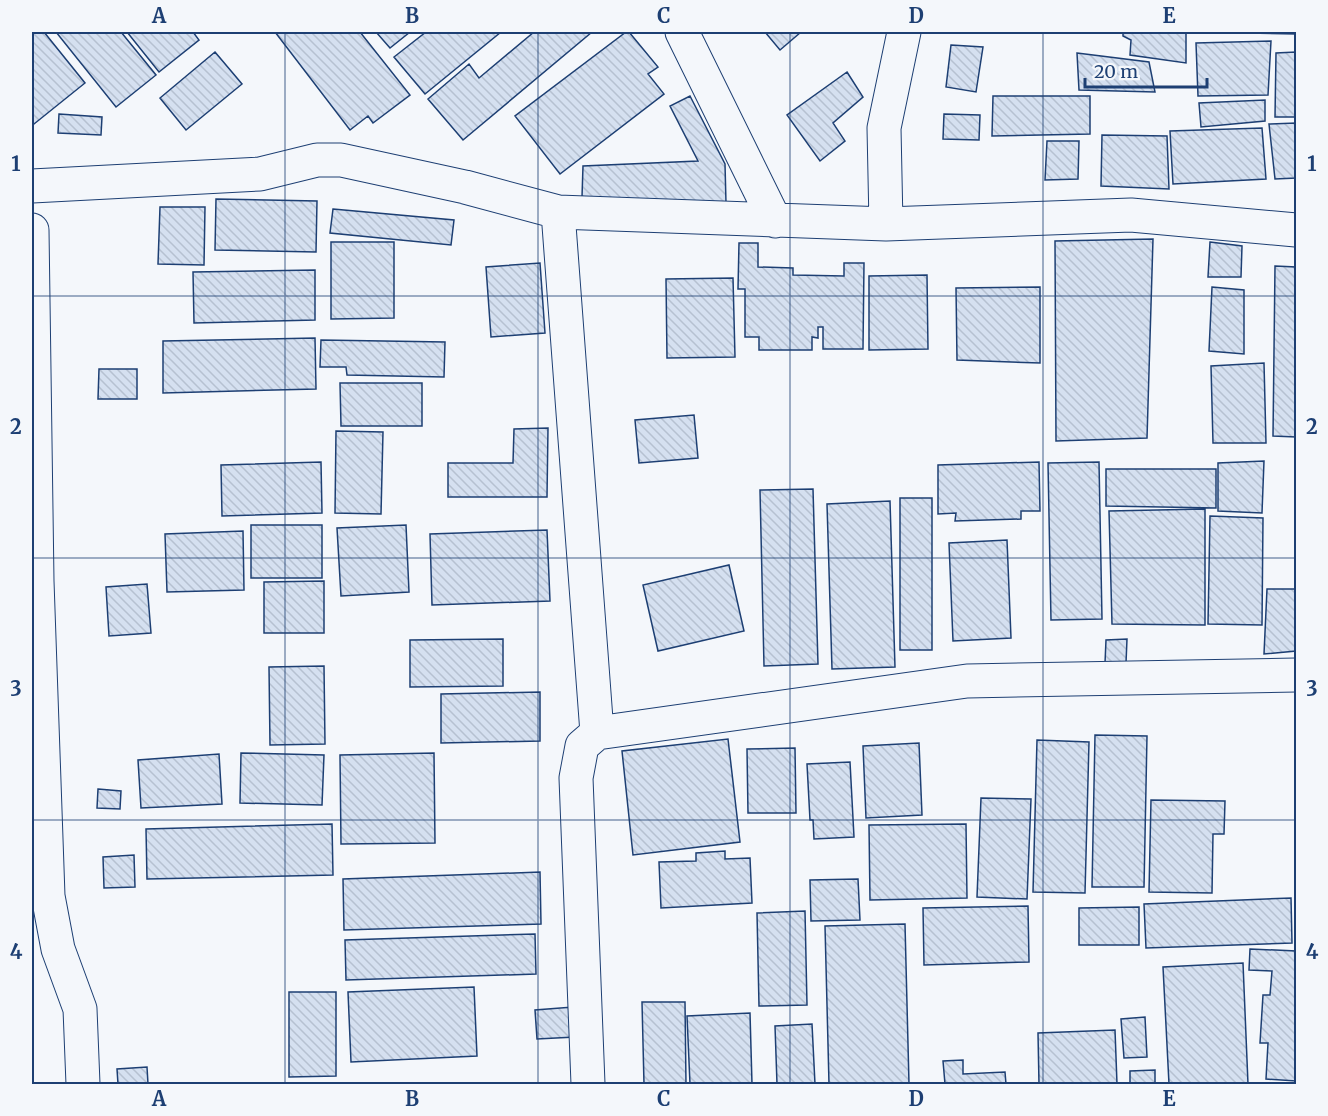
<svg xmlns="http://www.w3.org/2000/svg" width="1328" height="1116" font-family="Merriweather,serif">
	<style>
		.building { fill: url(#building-back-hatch); stroke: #1d3f73; stroke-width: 1.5 }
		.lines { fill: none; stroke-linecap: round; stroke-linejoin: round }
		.minor-casing { stroke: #1d3f73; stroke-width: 35 }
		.minor { stroke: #f4f7fb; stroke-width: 33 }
		.grid { fill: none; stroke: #1d3f73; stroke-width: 1.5; stroke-opacity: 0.55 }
		.neatline { fill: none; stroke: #1d3f73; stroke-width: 2 }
		.grid-label { font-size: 20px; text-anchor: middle; font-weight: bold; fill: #1d3f73 }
	</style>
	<defs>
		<pattern id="building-back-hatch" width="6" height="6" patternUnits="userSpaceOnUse" patternTransform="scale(1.5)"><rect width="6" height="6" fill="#d5e0f0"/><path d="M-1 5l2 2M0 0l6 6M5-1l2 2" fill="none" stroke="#b6c1d1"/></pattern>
	</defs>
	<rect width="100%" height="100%" fill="#f4f7fb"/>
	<path class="building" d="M32,32H44L85,83L34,124L32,121Z
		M56,32H121L156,75L116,107Z
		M127,32H193L199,40L159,72Z
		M275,32H360L410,95L373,123L368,116L350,130Z
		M376,32H410L390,48Z
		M426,32H501L425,94L394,57Z
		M534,32H592L463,140L428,99L469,64L479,78Z
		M626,32H629L658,67L648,74L664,94L560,174L515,116Z
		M765,32H801L780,50Z
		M1123,32H1186V63L1130,55L1131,40L1123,36Z
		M1197,32H1296V34Z
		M1271,41L1268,95L1198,96L1196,43Z
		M951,45L983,47L976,92L946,87Z
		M215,52L242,84L186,130L160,98Z
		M1296,52V117H1275L1276,53Z
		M1077,53L1149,62L1155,92L1079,90Z
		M847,72L863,97L833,123L845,141L820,161L787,115Z
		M690,96L725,164L726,203L582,197L583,166L698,161L670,106Z
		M993,96H1090V134L992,136Z
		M1265,100V121L1201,127L1199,103Z
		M59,114L102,117L101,135L58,133Z
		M944,114L980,115L979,140L943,139Z
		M1296,123V178L1275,179L1269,124Z
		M1262,128L1266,179L1173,184L1170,131Z
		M1102,135L1167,136L1169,189L1101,186Z
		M1047,141H1079L1078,179L1045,180Z
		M216,199L317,201L316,252L215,250Z
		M160,207H205L204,265L158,264Z
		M333,209L454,220L451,245L330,233Z
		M1153,239L1147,438L1056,441L1055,241Z
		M331,242H394V318L331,319Z
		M1210,242L1242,246L1241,277H1208Z
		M739,243H758V267L793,268V275L844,276V263H864L863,349H823V327H818V338L812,337V350H759V337H745V289H738Z
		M540,263L545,333L491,337L486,267Z
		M1275,266L1296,267V437L1273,436Z
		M315,270V320L194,323L193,272Z
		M927,275L928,349L869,350V276Z
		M733,278L735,357L667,358L666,279Z
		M1040,287V363L957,360L956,288Z
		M1212,287L1244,290V354L1209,351Z
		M315,338L316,389L163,393V341Z
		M321,340L445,342L444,377L347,375L346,367H320Z
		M1264,363L1266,443H1213L1211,366Z
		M99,369H137V399H98Z
		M340,383H422V426H341Z
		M694,415L698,458L639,463L635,420Z
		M548,428L547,497H448V463H513L514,429Z
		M336,431L383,432L381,514L335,513Z
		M1264,461L1262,513L1218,511V463Z
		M321,462L322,513L222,516L221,465Z
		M1039,462L1040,511H1021V519L955,521L956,513L938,514V465Z
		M1099,462L1102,619L1051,620L1048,463Z
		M1106,469H1216V508L1106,506Z
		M813,489L818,664L764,666L760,490Z
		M900,498H932V650H900Z
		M890,501L895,667L832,669L827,504Z
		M1205,509V625L1112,624L1109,511Z
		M1210,516L1263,518L1262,625L1208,624Z
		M251,525H322V578H251Z
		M406,525L409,592L341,596L337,528Z
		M547,530L550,601L432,605L430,534Z
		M243,531L244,590L167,592L165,534Z
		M1007,540L1011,638L953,641L949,543Z
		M729,565L744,631L658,651L643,585Z
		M324,581V633H264V582Z
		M147,584L151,633L109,636L106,587Z
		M1267,589H1296V651L1264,654Z
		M503,639V686L410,687V640Z
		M1127,639L1126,663H1105L1106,640Z
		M324,666L325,744L270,745L269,667Z
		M540,692V741L441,743V694Z
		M1095,735L1147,736L1144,887H1092Z
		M728,739L740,842L633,855L622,751Z
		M1037,740L1089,742L1085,893L1033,892Z
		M919,743L922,815L866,818L863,746Z
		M795,748L796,813H748L747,749Z
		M241,753L324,755L322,805L240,803Z
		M434,753L435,843L341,844L340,755Z
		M219,754L222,804L141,808L138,760Z
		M850,762L854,837L814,839L813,820H810L807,764Z
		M98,789L121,791L120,809L97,808Z
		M981,798L1031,799L1027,899L977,897Z
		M1151,800L1225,801L1224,834H1213L1212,893L1149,892Z
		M332,824L333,875L147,879L146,829Z
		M966,824L967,898L870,900L869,825Z
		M725,851V859L750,858L752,903L661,908L659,862L696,861V853Z
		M134,855L135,887L104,888L103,857Z
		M540,872L541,924L344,930L343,879Z
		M858,879L860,920L811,921L810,880Z
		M1291,898L1292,943L1146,948L1144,904Z
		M1028,906L1029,962L924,965L923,908Z
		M1139,907V945H1079V908Z
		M805,911L807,1005L759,1006L757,913Z
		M905,924L909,1084H829L825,926Z
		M535,934L536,974L346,980L345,940Z
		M1250,949L1296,951V1081L1266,1079L1268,1043H1260L1263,995H1270L1272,971L1249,970Z
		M1243,963L1248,1084H1169L1163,967Z
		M474,987L477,1056L351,1062L348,992Z
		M289,992H336V1076L289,1077Z
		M642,1002H685L686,1084H644Z
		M573,1007L575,1037L537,1039L535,1010Z
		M750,1013L752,1084H690L687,1016Z
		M1145,1017L1147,1057L1124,1058L1121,1019Z
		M812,1024L815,1084H777L775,1026Z
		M1115,1030L1117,1084H1039L1038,1033Z
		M963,1060V1074L1005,1072L1006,1084H945L943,1061Z
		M147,1067L148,1084H118L117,1069Z
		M1155,1070V1084H1130V1071Z"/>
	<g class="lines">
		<defs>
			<path id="minor" d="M682,32L775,221
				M32,186L260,174L317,160H341L465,187L558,212L886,224L1131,215L1296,230
				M558,212L597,733
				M886,224L884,128L904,32
				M32,230L37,581L48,896L58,949L80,1009L83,1084
				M588,1084L576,778L582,746L597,733L967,681L1296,675"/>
		</defs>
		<use href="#minor" class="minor-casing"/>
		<use href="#minor" class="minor"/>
	</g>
	<path class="grid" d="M285,32V1084M538,32V1084M790,32V1084M1043,32V1084M32,296H1296M32,558H1296M32,820H1296"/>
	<rect width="1328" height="1116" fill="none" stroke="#f4f7fb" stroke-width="66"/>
	<path d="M1085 78v9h122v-9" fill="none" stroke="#1d3f73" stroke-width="3"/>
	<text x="1094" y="78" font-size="18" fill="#1d3f73" stroke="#f4f7fb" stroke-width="4.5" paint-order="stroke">20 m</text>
	<rect x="33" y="33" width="1262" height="1050" class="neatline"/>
	<g class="grid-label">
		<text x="159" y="23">A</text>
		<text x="412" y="23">B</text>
		<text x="664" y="23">C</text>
		<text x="916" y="23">D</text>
		<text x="1169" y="23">E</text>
		<text x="16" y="171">1</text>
		<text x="1312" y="171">1</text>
		<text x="16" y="434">2</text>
		<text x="1312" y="434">2</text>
		<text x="16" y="696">3</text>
		<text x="1312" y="696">3</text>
		<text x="16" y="959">4</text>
		<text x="1312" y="959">4</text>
		<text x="159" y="1106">A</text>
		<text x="412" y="1106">B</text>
		<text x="664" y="1106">C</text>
		<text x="916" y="1106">D</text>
		<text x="1169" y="1106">E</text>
	</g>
</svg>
